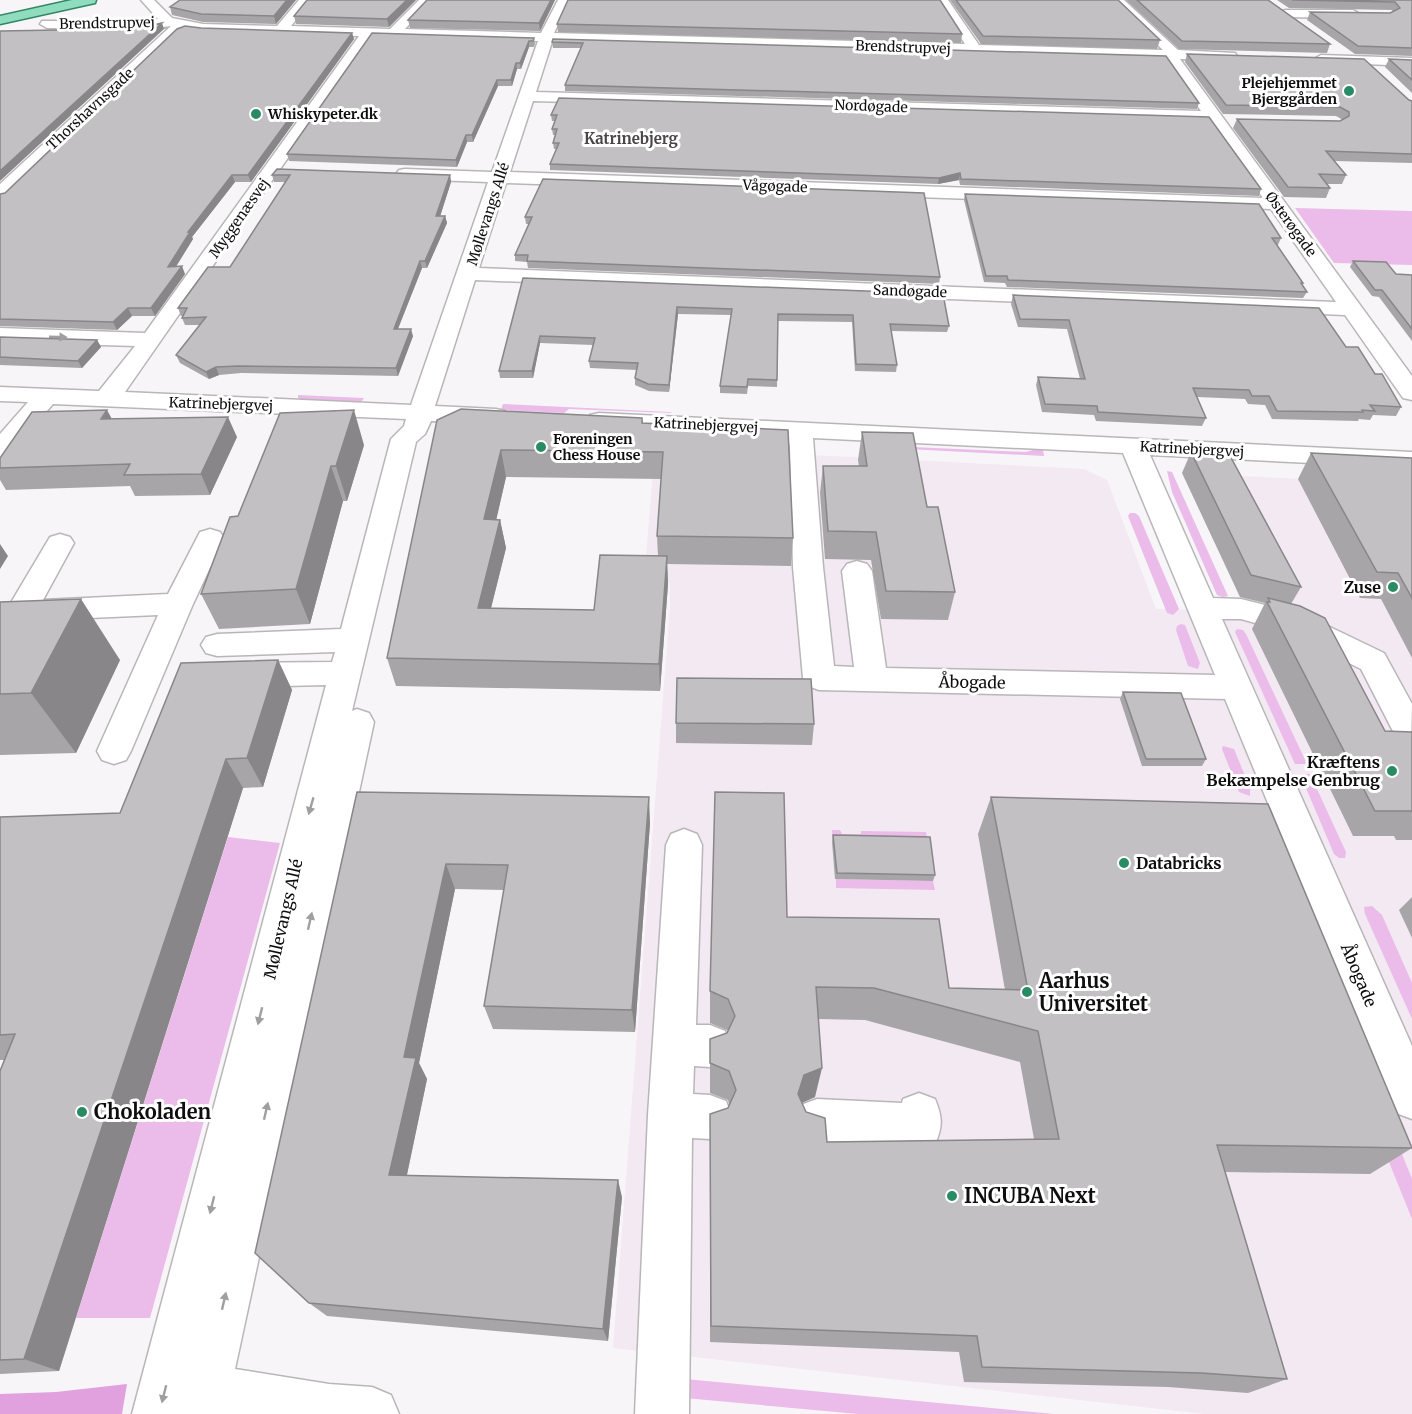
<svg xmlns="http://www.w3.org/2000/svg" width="1412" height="1414" font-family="Merriweather,serif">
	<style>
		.built { fill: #f2e9f2 }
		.green { fill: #ebbbe9 }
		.forest { fill: #e1a1df }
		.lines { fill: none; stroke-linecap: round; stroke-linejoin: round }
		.minor-casing { stroke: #b9b6b8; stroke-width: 3 }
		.major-casing { stroke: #328664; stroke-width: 3 }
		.minor { fill: #fff; fill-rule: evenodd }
		.major { fill: #8fddbe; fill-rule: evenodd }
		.wall { fill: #a7a5a7; fill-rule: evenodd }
		.shaded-wall { fill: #888688 }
		.building { fill: #c2c0c2; stroke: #888688; stroke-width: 1.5; fill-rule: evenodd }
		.oneway { fill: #9f9f9f }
		.poi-dot { fill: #298b64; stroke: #fff; stroke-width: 2 }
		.labels { text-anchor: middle; stroke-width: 6; stroke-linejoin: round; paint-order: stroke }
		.far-street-label { font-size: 14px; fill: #0f0e0f; stroke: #fff }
		.far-poi-label { font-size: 14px; font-weight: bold; fill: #0f0e0f; stroke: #fff; text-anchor: start }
		.far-neighbourhood-label { font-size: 15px; font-weight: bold; fill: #494648; stroke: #fff }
		.poi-label { font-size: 16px; font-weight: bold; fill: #0f0e0f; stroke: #fff; text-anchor: end }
		.street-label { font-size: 16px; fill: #0f0e0f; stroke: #fff }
		.near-poi-label { font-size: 20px; font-weight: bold; fill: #0f0e0f; stroke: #fff; text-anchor: start }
	</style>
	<rect width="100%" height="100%" fill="#f8f5f8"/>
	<path class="built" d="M655,447L1084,469L1107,480L1156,609L1247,610L1238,594L1197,474L1412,484V1414H1205L613,1348L670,607V583L644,581Z"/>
	<path class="green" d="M1295,208L1412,211V265L1334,263Z
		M298,395L364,398L360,404L304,401L298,398Z
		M503,404L670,412L672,413L569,409L564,413L501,410Z
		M867,445L1026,452L1036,449L1043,450L1044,456L869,447Z
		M1167,471L1172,472L1228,596L1223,597L1217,595L1172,492Z
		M1130,513H1135L1139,516L1179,609L1173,615L1167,613L1128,516Z
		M1181,624L1185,625L1200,663L1198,669L1188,666L1176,630L1177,626Z
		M1237,629L1243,630L1246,634L1307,764H1295L1235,632Z
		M1223,746L1234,749L1250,788V796L1239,792L1222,749Z
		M1300,774H1310L1346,852L1345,858H1339L1334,854Z
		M832,830H840L842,834H861V831L926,832L928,844L833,842Z
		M228,837L280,843L150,1318H76Z
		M836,879L933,881L935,890L836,888Z
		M1372,906L1382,915L1412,983V1019L1365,914L1364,907Z
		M1362,1095L1379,1097L1412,1179V1219Z
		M675,1378L1054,1414H858L674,1397Z"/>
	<path class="forest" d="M127,1384L122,1414H0V1394L56,1392Z"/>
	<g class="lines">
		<defs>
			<path id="minor" d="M141,0H154L172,18L203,24L277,26L299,0H312L291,26L390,29L419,0H432L405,29L541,33L558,0H570L554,33L965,44L936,0H948L979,45L1163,50L1110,0H1124L1178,50L1235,53L1237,56L1235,59L1230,60L1180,59L1412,376V400L1403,398L1345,315L475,280L435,406L496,409L505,411L508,416L505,421L496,423L431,421L425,434L416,442L352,711L357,709L369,713L374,722L235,1369L329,1384L372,1387L391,1395L399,1414H132L326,685L240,687L229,683L224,675L229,667L240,663L332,662L335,652L217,656L206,653L201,645L206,637L217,634L341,629L391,439L404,426L406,419L53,404L9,455L0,458V434L28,402L0,401V387L99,391L135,346L0,342V328L145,333L359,36L203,32L187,29L178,33L7,198L0,200V184L171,26L146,29L47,28L40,24L42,21H146L158,19ZM372,37L538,41L492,172L405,169L399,170L396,174L399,178L405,179L488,182L411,405L125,392ZM552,42L1165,59L1201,111L536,92ZM533,101L1208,121L1263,198L510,172ZM506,183L1271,209L1336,302L479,268Z
				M1286,10H1353L1360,14L1353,18L1281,17L1279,14L1281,11Z
				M1321,55L1412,58V66L1316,62L1314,59Z
				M599,413L1412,452V468L1150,455L1213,598L1241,599L1305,615L1384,653L1412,704L1411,747L1399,743L1361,669L1284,631L1241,619H1222L1412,1046V1119L1396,1113L1225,699L819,690L808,686L803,678L793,567L790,448L788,437L590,425L587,420L590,415ZM813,438L1123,453L1215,675L886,668L872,571L867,564L857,561L847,564L842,571L854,667L834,666L823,567Z
				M210,529L220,532L224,538L193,604L131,751L126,760L114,764L102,760L97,751L158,615L21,621L10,618L6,611L50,537L60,534L70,537L74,543L43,600L168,594L200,532Z
				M684,829L697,834L702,845L696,1025H710L725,1031L731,1046L725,1061L710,1067L694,1066L693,1094L710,1095L726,1101L732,1117L726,1133L710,1139L692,1138L689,1414H635L648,1115L666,845L671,834Z
				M919,1093L935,1099C942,1116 943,1125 936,1142L920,1148L817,1143L801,1137L795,1121L801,1105L817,1099L902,1103L903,1099Z"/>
			<path id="major" d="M72,0H96L95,3L0,24V16Z"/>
		</defs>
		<use href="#minor" class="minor-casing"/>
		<use href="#major" class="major-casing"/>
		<use href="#minor" class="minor"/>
		<use href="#major" class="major"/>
	</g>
	<path class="wall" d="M180,0H296L276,24L203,22L172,15L170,7Z
		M416,0L389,27L296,24L294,16Z
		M555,0L540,31L410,28L408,20Z
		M950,0H1118L1160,40L1157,49L981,44Z
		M1126,0H1269L1330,44L1327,53L1179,49Z
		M1277,0H1412V56L1355,54L1307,20L1310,12L1390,13L1393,12L1392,10L1289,8Z
		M557,24L962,34L961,43L558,32Z
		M201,28L352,33L354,39L251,182H235L192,237L193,239L176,267L185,274L155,316H132L117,330L0,326V194L5,193Z
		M534,38L535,44L534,47H529L521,69H517L512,86H498L473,142H467L457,167L289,161L287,154Z
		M553,39L1199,103L1197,109L565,91V85L581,48H553L552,42Z
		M1187,54L1412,101V163L1334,161L1346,175L1342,184H1327L1330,188L1326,198L1284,197L1233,128L1237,119L1340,121L1343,120L1336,116L1223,114L1185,62Z
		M1389,59L1412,60V93L1385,67Z
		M559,98L1261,189L1259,196L960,185L959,180L938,184L550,170V164L557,149H554L553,143L556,135H553L552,129L555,121H552L551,115Z
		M272,175H450L451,182L440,216H445L447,223L427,268H422L398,329L413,336L398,376L241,373L219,375L209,379L180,363L176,355L200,325H185L182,318L183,316H181L178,308L230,267L285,182H274Z
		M543,179L940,277L939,284L528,268L527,262L515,261V255L529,224H526L525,217Z
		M965,194L1281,238L1278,245H1277L1303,283L1302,285L1307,292L1303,298L1007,287L1005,283L984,282L964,200Z
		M1353,261L1396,274L1412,275V341L1379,297L1372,296L1350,267Z
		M523,278L949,326L947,332L891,331L897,365L896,372L855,371L852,322L778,321L777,387L748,386L747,394L720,393V386L731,315L678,314L669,392L649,391L635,385V378L637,370L590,368L589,361L593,345L540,343L533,378H500L499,371Z
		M1013,295L1346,347L1375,374L1401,407L1396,416L1373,415L1370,420L1359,419L1358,421L1272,419L1265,405L1248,404L1245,399L1197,397L1206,418L1202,426L1096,421L1094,415L1042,412L1036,385L1038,377L1080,379L1067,329L1018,327L1011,304Z
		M0,337L97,340L101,347L82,368L0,365Z
		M642,418L643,423L793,538L791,566L667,564L668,584L660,691L396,686L387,658L437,420ZM506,477L661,479L657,536L658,556L594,610L491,608L506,548L500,520H496Z
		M112,419L237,437L210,495L135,496L130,486L6,490L0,480V458Z
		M862,432L927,507L955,592L948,620L881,619L871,560L825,559L820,493L823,466H859L858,460Z
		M364,445L347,501H343L310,624L219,629L201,594L238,516Z
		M1191,452L1301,587L1291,604L1385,731L1412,732V840H1396L1394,836H1353L1252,629L1265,603L1240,597L1182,473Z
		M1311,453L1412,458V658L1381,599L1360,598L1298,479Z
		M0,602L120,660L76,753L0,755Z
		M278,660L292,690L263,787L243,788L59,1371L0,1374V1071L4,1060H0V817L120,813Z
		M1123,692L1206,759L1202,766H1142L1120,699Z
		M676,723L814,724L812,745L676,743Z
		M357,792L650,823L635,1032L493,1029L484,1006L504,890L455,889L419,1063L427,1079L407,1175L622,1197L608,1341L327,1316L309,1303Z
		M991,797L1412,1148L1370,1174L1225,1172L1287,1379L1248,1393L1168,1387L964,1382L959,1352L710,1342V1114L728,1108L729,1104L728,1100L710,1093V1039L727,1033L728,1031L727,1030L710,1023V991L787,917L949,988L1005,990L978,834ZM818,1019L865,1020L1020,1062L1034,1139L827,1142L806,1112L802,1103L815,1097Z
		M833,835L935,875L933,881L835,879L832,842Z
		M1412,897V938L1399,910Z"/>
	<path class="shaded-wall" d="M287,0H296L276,24L274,16Z
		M407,0H416L389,27L387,19Z
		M551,0H555L540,31L539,23Z
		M162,23L164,29L0,181V171Z
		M352,33L354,39L251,182L248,175Z
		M529,41V47L521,69L520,63Z
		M516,63L517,69L512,86L511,80Z
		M497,80L498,86L473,142L472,135Z
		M466,135L467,142L457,167L456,160Z
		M960,173L959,180L938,184L939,178Z
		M232,175L235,182L192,237L193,239L171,274L168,267L188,232Z
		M450,175L451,182L438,223L436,216Z
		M445,216L447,223L427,268L425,261Z
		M420,261L422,268L395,336L394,329Z
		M182,266L185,274L155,316L151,308Z
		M677,307L678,314L669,392V385Z
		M128,308L132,316L117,330L113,322Z
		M411,329L413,336L398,376L396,368Z
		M540,336V343L533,378L532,371Z
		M97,340L101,347L82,368L78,361Z
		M216,367L219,375L209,379L206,372Z
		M107,410L118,430L101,419Z
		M354,410L364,445L347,501L336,466Z
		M228,417L237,437L210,495L201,474Z
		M501,450L506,477L490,547L484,519Z
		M331,466L343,501L310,624L296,589Z
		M500,520L506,548L484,636L478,608Z
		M0,544L8,556L0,569Z
		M667,556L668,584L660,691L659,664Z
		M81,599L120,660L76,753L31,693Z
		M278,660L292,690L263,787L247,758Z
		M226,759L243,788L59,1371L24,1359Z
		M649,797L650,823L635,1032L632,1010Z
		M446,864L455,889L419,1063L427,1079L403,1193L389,1175L404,1057Z
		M822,1068L815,1097L799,1104L798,1094L804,1075Z
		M618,1180L622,1197L608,1341L603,1329Z"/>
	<path class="building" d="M180,0H287L274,16L201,14L170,7Z
		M307,0H407L387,19L294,16Z
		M427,0H551L539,23L408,20Z
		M568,0H940L962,34L557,24Z
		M956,0H1118L1160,40L983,36Z
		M1137,0H1268L1330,44L1182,41Z
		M1292,0H1412V48L1358,46L1310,12L1390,13L1400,8L1395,2Z
		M162,23L0,171V31L115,29L145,27Z
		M185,26L201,28L352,33L248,175H232L188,232H190L168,267L182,266L151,308H128L113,322L0,319V194L5,193L177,29Z
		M372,33L534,38L533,41H529L520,63H516L511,80H497L472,135H466L456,160L287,154Z
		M553,39L1166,56L1199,103L565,85L583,43L552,42Z
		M1187,54L1364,59L1409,100L1412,101V154L1326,151L1346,175L1319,174L1330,188L1288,187L1237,119L1340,121L1349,116V112L1340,107L1226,105Z
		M1389,59L1412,60V80Z
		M559,98L1209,117L1261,189L961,179L960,173L939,178L550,164L559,143H553L557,129H552L557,115H551Z
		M277,169L450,175L436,216H445L425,261H420L394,329H411L396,368L238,366L216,367L206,372L176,355L206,317L182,318L187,308H178L208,267H230L290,175H272Z
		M543,179L924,193L940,277L527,261L528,255H515L532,217H525Z
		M965,194L1259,204L1281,238H1272L1303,283H1301L1307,292L1008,280L1007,276H986Z
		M1353,261L1386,262L1396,274L1412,275V329L1382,290H1375Z
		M523,278L943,294L949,326L890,324L897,365L856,364L853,315L778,314L777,380L748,379L747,387L720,386L732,309L677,307L669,385L648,384L635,378L638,363L589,361L595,338L540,336L532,371H499Z
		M1013,295L1319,308L1346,347H1358L1375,374H1382L1401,407L1370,405L1375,411L1362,410L1363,412L1277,411L1269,396H1252L1249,390L1193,388L1206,418L1098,412L1097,406L1045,404L1038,377L1085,379L1069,320L1020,319Z
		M0,337L97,340L78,361L0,357Z
		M461,409L642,418V423L788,430L793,538L657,536L663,452L501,450L484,519L500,520L478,608L594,610L600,555L667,556L659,664L387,658L437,420Z
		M107,410L101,419L228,417L201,474L124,475L130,464L0,468V458L32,412Z
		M354,410L336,466H331L296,589L201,594L230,517L238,516L280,413Z
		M862,432L913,433L927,507H938L955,592L886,591L876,532L828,531L823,466H867Z
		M1191,452L1229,454L1301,587L1251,575Z
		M1311,453L1412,458V598L1398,573L1377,572Z
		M1268,598L1300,606L1325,618L1385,731L1412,732V811H1375L1267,602H1270Z
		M81,599L31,693L0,694V602Z
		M278,660L247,758L226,759L24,1359L0,1360V1071L15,1034L0,1035V817L120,813L181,663Z
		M677,678L811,679L814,724L676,723Z
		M1123,692L1181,693L1206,759H1146Z
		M357,792L649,797L632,1010L484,1006L508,865L446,864L404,1057L416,1058L389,1175L618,1180L603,1329L309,1303L255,1253Z
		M715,792L784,793L787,917L939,919L949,988L1028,990L991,797L1268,804L1412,1148L1217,1145L1287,1379L1201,1373L982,1367L977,1336L711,1326L710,1114L728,1108L736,1090L729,1071L710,1063V1039L727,1033L735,1016L728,999L710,991ZM816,987L874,988L1038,1031L1059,1139L827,1142L825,1118L806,1112L798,1094L804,1075L822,1068Z
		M833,835L930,837L935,875L837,873Z"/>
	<defs><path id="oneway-solid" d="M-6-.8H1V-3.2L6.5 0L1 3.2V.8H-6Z" transform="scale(1.5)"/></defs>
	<g class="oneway">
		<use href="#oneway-solid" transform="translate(58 337) rotate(2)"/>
		<use href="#oneway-solid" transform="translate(311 806) rotate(106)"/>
		<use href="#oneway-solid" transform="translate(310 921) rotate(-77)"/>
		<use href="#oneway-solid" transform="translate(260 1016) rotate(104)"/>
		<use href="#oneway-solid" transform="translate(266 1111) rotate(-77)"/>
		<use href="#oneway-solid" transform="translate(212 1205) rotate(104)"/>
		<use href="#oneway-solid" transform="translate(224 1301) rotate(-77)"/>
		<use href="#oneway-solid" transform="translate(164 1394) rotate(104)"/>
	</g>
	<g class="poi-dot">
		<circle cx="1349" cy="91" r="6"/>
		<circle cx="256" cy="114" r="6"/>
		<circle cx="541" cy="447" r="6"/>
		<circle cx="1393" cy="587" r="6"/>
		<circle cx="1392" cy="771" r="6"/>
		<circle cx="1124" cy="863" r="6"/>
		<circle cx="1027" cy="992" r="6"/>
		<circle cx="82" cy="1112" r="6"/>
		<circle cx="952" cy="1196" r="6"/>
	</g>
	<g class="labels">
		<g class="far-street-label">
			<text transform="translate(107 23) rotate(-1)" y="5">Brendstrupvej</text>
			<text transform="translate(903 47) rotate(2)" y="5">Brendstrupvej</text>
			<text transform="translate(871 106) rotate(2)" y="5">Nordøgade</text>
			<text transform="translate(90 109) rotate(-43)" y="5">Thorshavnsgade</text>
			<text transform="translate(775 186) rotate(2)" y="5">Vågøgade</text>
			<text transform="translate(488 214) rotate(-72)" y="5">Møllevangs Allé</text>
			<text transform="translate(239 218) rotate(-55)" y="5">Myggenæsvej</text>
			<text transform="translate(1291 224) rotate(54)" y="5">Østerøgade</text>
			<text transform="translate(910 291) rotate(2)" y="5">Sandøgade</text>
			<text transform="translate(221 404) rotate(2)" y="5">Katrinebjergvej</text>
			<text transform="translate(706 425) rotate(3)" y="5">Katrinebjergvej</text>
			<text transform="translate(1192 449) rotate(3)" y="5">Katrinebjergvej</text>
		</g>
		<g class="far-poi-label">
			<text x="1337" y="88" text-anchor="end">Plejehjemmet<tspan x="1337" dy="16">Bjerggården</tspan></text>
			<text x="268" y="119">Whiskypeter.dk</text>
			<text x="553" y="444">Foreningen<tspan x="553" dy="16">Chess House</tspan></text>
		</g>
		<g class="far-neighbourhood-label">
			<text x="631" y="144">Katrinebjerg</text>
		</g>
		<g class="poi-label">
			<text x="1381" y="593">Zuse</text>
			<text x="1380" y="768">Kræftens<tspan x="1380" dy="18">Bekæmpelse Genbrug</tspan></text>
			<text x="1136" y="869" text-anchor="start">Databricks</text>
		</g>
		<g class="street-label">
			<text transform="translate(972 682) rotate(1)" y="6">Åbogade</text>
			<text transform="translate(283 919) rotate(-77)" y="6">Møllevangs Allé</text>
			<text transform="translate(1359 975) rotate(67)" y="6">Åbogade</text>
		</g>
		<g class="near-poi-label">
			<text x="1039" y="988">Aarhus<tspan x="1039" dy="23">Universitet</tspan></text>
			<text x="94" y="1119">Chokoladen</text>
			<text x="964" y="1203">INCUBA Next</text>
		</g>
	</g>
</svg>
